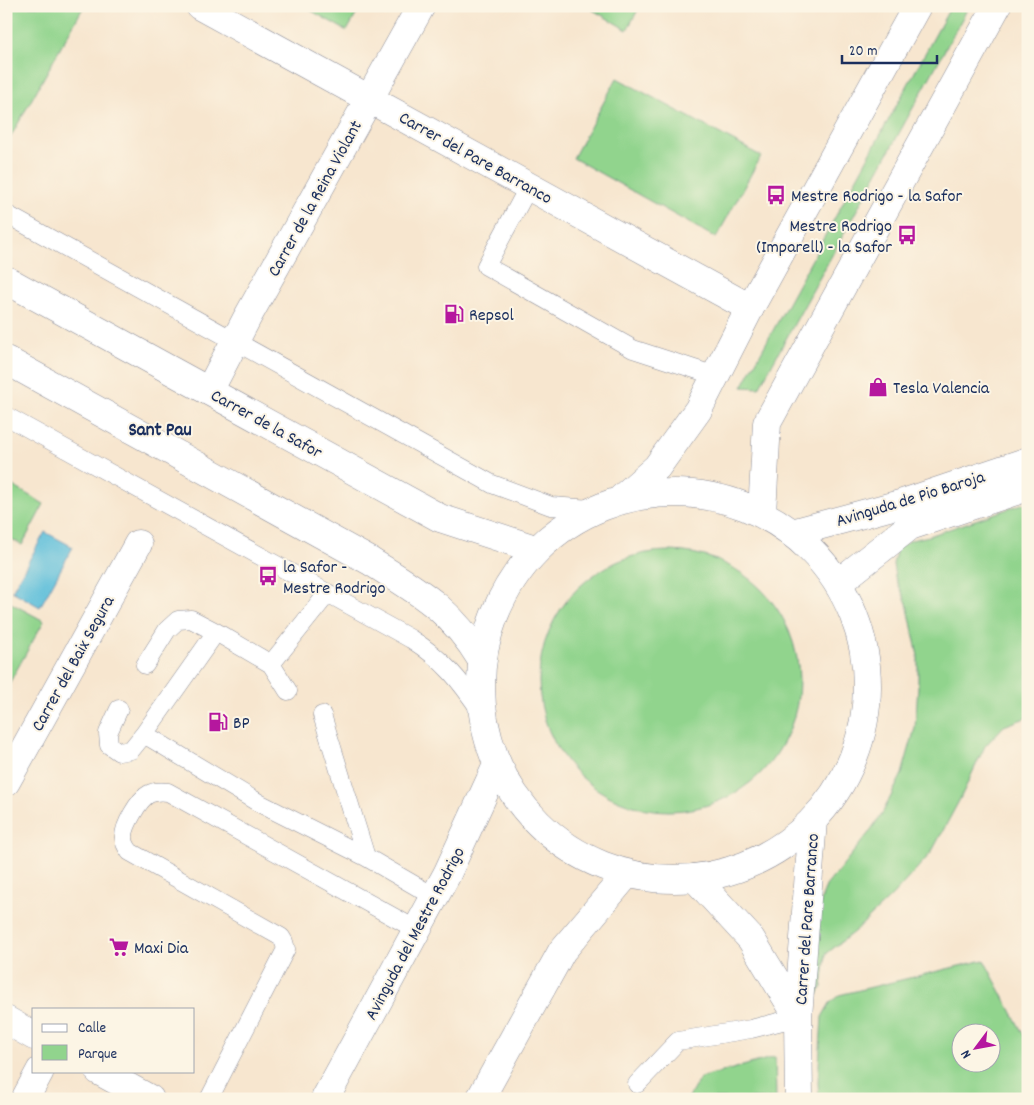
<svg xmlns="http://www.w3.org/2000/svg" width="1034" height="1105" font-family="Dekko,sans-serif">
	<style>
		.green { fill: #91d48d; stroke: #568276; fill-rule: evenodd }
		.water { fill: #5cbeda; stroke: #3c769c }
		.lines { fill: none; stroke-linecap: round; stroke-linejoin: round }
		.lane-casing { stroke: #898a96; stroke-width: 19 }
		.street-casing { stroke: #898a96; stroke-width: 29 }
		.secondary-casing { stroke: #898a96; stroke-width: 29 }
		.primary-casing { stroke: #898a96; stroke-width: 29 }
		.lane { stroke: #fff; stroke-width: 18 }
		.street { stroke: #fff; stroke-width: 28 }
		.secondary { stroke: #fff; stroke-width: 28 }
		.primary { stroke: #fff; stroke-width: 28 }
		.labels { text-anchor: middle; stroke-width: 4; stroke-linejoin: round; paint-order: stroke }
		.street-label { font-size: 18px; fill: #1b2f5e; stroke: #fcf5e5 }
		.poi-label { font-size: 18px; fill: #1b2f5e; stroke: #fcf5e5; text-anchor: start }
		.neighbourhood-label { font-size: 19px; font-weight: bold; fill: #1b2f5e; stroke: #fcf5e5 }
	</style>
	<rect width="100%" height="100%" fill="#fcf5e5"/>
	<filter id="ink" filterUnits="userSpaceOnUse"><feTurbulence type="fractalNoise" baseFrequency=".02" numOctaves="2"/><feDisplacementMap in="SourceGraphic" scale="10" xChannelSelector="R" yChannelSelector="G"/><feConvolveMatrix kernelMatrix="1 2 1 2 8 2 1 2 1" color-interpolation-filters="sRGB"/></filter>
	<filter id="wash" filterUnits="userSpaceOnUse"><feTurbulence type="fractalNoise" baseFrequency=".0096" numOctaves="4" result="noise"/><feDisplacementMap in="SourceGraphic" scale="20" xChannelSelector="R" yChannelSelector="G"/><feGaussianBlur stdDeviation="1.12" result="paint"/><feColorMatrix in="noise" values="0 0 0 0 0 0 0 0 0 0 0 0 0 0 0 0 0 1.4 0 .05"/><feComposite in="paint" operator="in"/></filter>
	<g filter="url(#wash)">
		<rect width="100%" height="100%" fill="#f7e6cf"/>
		<path class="green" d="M6,6H84L10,138L6,136Z
			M303,6H361L347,31Z
			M586,6H640L627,30Z
			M951,6H969L759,388L742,387Z
			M617,78L761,156L716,238L573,158Z
			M6,482L44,504L22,545L6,536Z
			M1028,502V717L1004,726L985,746L960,799L931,853L892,896L855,931L826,954L822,987L817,996L819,906L826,886L868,834L883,812L902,774L915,728L918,687V656L907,603L895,577L893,564L897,548L911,540L929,536Z
			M539 681a130 130 0 1 1 260 0a130 130 0 1 1-260 0Z
			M7,601L44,621L6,689V602Z
			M984,960L1028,1043V1099H819L818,1082L822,1017L830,1003L839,995ZM962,1032H992V1062H962Z
			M775,1057L776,1099H688L700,1078Z"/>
		<path class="water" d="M45,532L73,547L40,607L12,591Z"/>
	</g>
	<g filter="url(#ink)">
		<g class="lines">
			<defs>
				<path id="lane" d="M529,186L486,266L633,349L716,376
					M6,214L492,484L551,506L591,509
					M6,416L411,639C444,660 460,680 482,713
					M216,632L144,734L259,803L366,857
					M145,665L167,630L178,620L191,619L216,632L271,664
					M288,691L271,664L328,593
					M119,709L108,733L109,745L119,752L131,750L144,734
					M322,715L366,857L435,897
					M637,1084L678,1041L751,1029L798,1017
					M209,1099L286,949L284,942L281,937L130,852C127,848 124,843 124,838C123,827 139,799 149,794C155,791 161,791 168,792L417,930"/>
				<path id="street" d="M200,6L750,308
					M209,391L247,318L421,6
					M6,782L138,544
					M695,878L751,939L798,1017
					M6,1020L34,1036
					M99,1071L150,1099
					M25,1099L40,1071
					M799,1099L798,1017L813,820"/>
				<path id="secondary" d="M6,280L440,518L535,549
					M6,360L370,561C419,592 450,608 481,659
					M792,533L900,504L1028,461
					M838,583L910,526L1028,487"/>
				<path id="primary" d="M481 686a193 193 0 1 1 386 0a193 193 0 1 1-386 0Z
					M622,498L657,467L698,410L750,308L917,6
					M762,513L767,423L997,6
					M325,1099L447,874L497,765
					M480,1099L562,951L627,874"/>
			</defs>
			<use href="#lane" class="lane-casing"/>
			<use href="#street" class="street-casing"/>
			<use href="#secondary" class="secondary-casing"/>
			<use href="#primary" class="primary-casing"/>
			<use href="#lane" class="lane"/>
			<use href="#street" class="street"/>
			<use href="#secondary" class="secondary"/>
			<use href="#primary" class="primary"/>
		</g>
	</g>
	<defs>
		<symbol id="bus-bare" viewBox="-9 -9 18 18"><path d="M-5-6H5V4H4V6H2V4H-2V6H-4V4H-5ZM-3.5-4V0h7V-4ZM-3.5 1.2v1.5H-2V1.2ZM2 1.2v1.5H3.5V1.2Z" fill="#b5179e" stroke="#fcf5e5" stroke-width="2.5" paint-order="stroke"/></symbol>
		<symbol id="fuel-bare" viewBox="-9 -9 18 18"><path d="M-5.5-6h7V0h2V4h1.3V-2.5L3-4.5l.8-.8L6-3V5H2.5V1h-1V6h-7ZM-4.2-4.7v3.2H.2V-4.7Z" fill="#b5179e" stroke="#fcf5e5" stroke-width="2.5" paint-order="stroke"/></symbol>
		<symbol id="shop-bare" viewBox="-9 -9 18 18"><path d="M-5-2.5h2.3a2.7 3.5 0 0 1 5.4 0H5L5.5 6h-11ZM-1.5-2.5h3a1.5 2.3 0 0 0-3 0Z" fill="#b5179e" stroke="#fcf5e5" stroke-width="2.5" paint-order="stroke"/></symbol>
		<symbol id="supermarket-bare" viewBox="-9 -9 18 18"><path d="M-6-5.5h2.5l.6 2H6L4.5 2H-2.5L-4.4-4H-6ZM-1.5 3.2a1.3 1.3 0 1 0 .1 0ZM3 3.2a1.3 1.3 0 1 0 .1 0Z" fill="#b5179e" stroke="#fcf5e5" stroke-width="2.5" paint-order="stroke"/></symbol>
	</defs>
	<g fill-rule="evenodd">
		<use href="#bus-bare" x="762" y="181" width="28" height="28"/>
		<use href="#bus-bare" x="893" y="221" width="28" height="28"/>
		<use href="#fuel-bare" x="440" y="300" width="28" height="28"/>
		<use href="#shop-bare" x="864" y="373" width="28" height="28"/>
		<use href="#bus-bare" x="254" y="562" width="28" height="28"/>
		<use href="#fuel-bare" x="204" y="708" width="28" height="28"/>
		<use href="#supermarket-bare" x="105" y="933" width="28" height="28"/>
	</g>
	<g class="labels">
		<g class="street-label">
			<text transform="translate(476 157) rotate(29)" y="6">Carrer del Pare Barranco</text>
			<text transform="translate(314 198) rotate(-61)" y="6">Carrer de la Reina Violant</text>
			<text transform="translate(267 423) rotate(29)" y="6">Carrer de la Safor</text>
			<text transform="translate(910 498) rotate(-17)" y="6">Avinguda de Pio Baroja</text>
			<text transform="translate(72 663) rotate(-61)" y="6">Carrer del Baix Segura</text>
			<text transform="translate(806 919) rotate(-86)" y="6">Carrer del Pare Barranco</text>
			<text transform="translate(414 933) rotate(-62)" y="6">Avinguda del Mestre Rodrigo</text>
		</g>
		<g class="poi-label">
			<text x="791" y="201">Mestre Rodrigo - la Safor</text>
			<text x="892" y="231" text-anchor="end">Mestre Rodrigo<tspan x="892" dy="21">(Imparell) - la Safor</tspan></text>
			<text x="469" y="320">Repsol</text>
			<text x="893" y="393">Tesla Valencia</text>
			<text x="283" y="572">la Safor -<tspan x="283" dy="21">Mestre Rodrigo</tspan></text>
			<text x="233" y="728">BP</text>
			<text x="134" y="953">Maxi Dia</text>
		</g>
		<g class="neighbourhood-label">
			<text x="160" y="435">Sant Pau</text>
		</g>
	</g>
	<rect width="1034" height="1105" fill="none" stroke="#fcf5e5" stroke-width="25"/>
	<rect x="32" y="1008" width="162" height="65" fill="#fcf5e5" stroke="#a2a6af"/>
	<rect x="42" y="1024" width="25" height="8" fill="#ffffff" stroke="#a2a6af"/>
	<text x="78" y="1032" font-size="15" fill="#1b2f5e">Calle</text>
	<rect x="42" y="1045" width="25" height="15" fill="#91d48d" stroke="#a2a6af"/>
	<text x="78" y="1058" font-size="15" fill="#1b2f5e">Parque</text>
	<g transform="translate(976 1048) rotate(238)"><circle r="24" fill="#fcf5e5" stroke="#a2a6af"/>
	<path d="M0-4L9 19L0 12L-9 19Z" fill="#b5179e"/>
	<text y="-8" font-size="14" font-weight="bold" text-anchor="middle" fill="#1b2f5e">N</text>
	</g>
	<path d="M842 55v8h95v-8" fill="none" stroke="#1b2f5e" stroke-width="2.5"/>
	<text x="849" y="55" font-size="15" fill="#1b2f5e" stroke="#fcf5e5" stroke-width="4" paint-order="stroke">20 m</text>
</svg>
